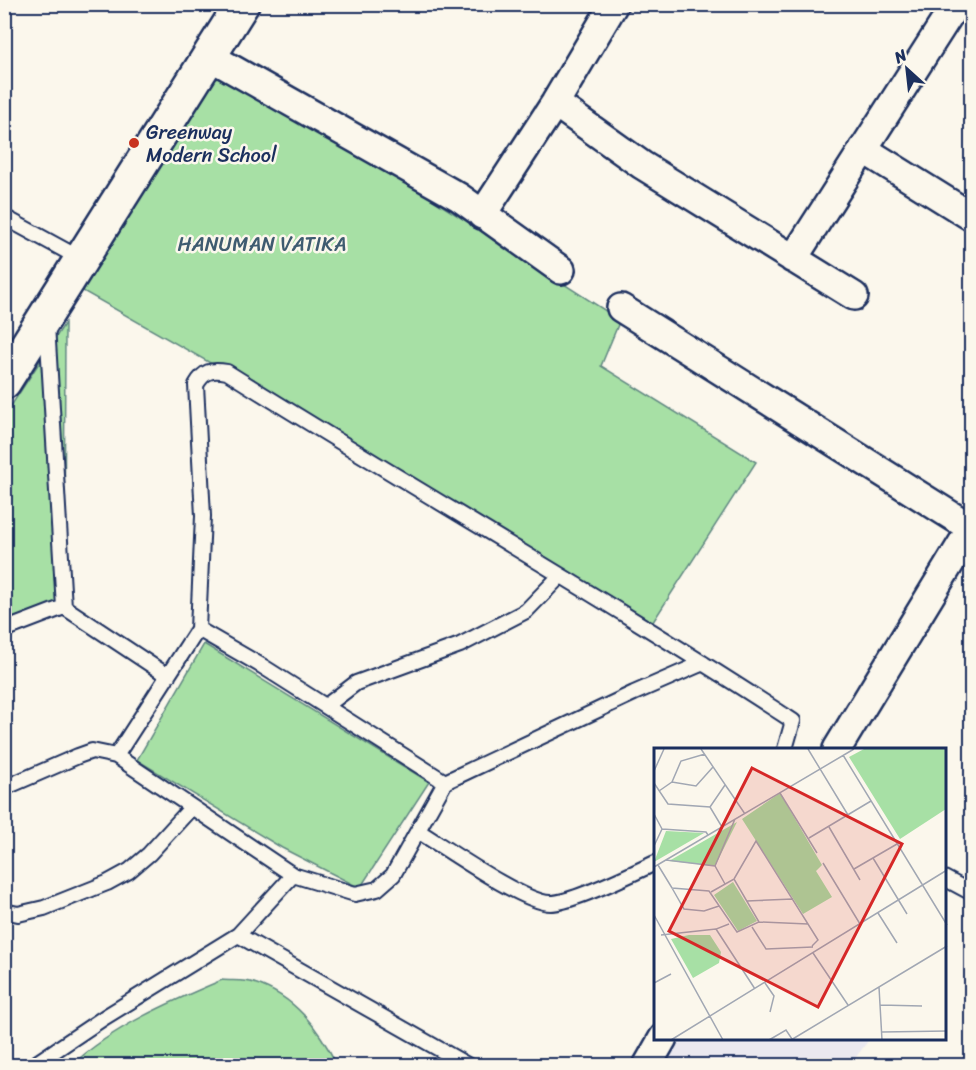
<svg xmlns="http://www.w3.org/2000/svg" width="976" height="1070" font-family="Sriracha,sans-serif">
	<style>
		.built { fill: #eae8ef }
		.green { fill: #a7e0a5; stroke: #618882; stroke-width: 1.5 }
		.lines { fill: none; stroke-linecap: round; stroke-linejoin: round }
		.service-casing { stroke: #1b2f5e; stroke-width: 18 }
		.minor-casing { stroke: #1b2f5e; stroke-width: 32 }
		.tertiary-casing { stroke: #1b2f5e; stroke-width: 38 }
		.service { stroke: #fbf7ec; stroke-width: 14 }
		.minor { stroke: #fbf7ec; stroke-width: 27 }
		.tertiary { stroke: #fbf7ec; stroke-width: 33 }
		.poi-dot { fill: #c8321e; stroke: #fbf7ec; stroke-width: 2 }
		.labels { text-anchor: middle; stroke-width: 5; stroke-linejoin: round; paint-order: stroke }
		.poi-label { font-size: 20px; fill: #1b2f5e; stroke: #fbf7ec; text-anchor: start }
		.park-label { font-size: 20px; fill: #3e5b70; stroke: #fbf7ec }
		.inset-road { fill: none; stroke: #a1a7b3; stroke-width: 1.5 }
		.view { fill: #d62828; fill-opacity: 0.15; stroke: #d62828; stroke-width: 3 }
		.inset-edge { fill: none; stroke: #1b2f5e; stroke-width: 3 }
	</style>
	<rect width="100%" height="100%" fill="#fbf7ec"/>
	<filter id="ink" filterUnits="userSpaceOnUse"><feTurbulence type="fractalNoise" baseFrequency=".0167" numOctaves="2"/><feDisplacementMap in="SourceGraphic" scale="12" xChannelSelector="R" yChannelSelector="G"/><feConvolveMatrix kernelMatrix="1 2 1 2 8 2 1 2 1" color-interpolation-filters="sRGB"/></filter>
	<g filter="url(#ink)">
		<path class="built" d="M865,1039L868,1041L850,1065H664L681,1039Z"/>
		<path class="green" d="M209,56L620,320L601,366L756,462L651,625L348,441L83,291Z
			M65,323L64,607L5,631V415Z
			M204,644L429,782L360,888L282,848L137,760Z
			M222,980C232,981 245,980 254,983C295,996 319,1029 337,1065H72C114,1026 170,1002 222,980Z"/>
		<g class="lines">
			<defs>
				<path id="service" d="M4,217L81,259
					M47,325L64,607
					M198,629L203,516L196,385C204,371 211,369 227,372C415,490 608,600 793,721L785,749
					M4,630L64,607L168,676
					M326,706L356,683L460,645L526,611L560,576
					M445,782L634,693L703,663
					M4,788L78,756L92,751L116,756L293,875L355,894L377,889L393,875L445,782L262,666L198,629L116,756
					M418,831C444,847 525,904 551,903C571,903 634,873 655,863
					M293,875L238,935L469,1066
					M944,878L972,893
					M4,911L18,914L44,908L107,883L129,871L149,854L191,808
					M32,1066L105,1017L238,935"/>
				<path id="minor" d="M209,56L459,197L561,270
					M555,103L642,165L854,296
					M863,149L972,217
					M482,215L555,103L614,4
					M793,259L951,12
					M621,308L971,528
					M837,749L972,527
					M647,1066L663,1038"/>
				<path id="tertiary" d="M4,382L242,4"/>
			</defs>
			<use href="#service" class="service-casing"/>
			<use href="#minor" class="minor-casing"/>
			<use href="#tertiary" class="tertiary-casing"/>
			<use href="#service" class="service"/>
			<use href="#minor" class="minor"/>
			<use href="#tertiary" class="tertiary"/>
		</g>
	</g>
	<circle class="poi-dot" cx="134" cy="143" r="6"/>
	<g class="labels">
		<g class="poi-label">
			<text x="146" y="139">Greenway<tspan x="146" dy="23">Modern School</tspan></text>
		</g>
		<g class="park-label">
			<text x="262" y="251">HANUMAN VATIKA</text>
		</g>
	</g>
	<g transform="translate(654 748)">
		<rect width="292" height="292" fill="#fbf7ec"/>
		<path d="M210,1H292V61L246,91L195,9ZM126,45L168,117L162,123L178,149L149,166L88,71ZM83,74L61,118L15,113ZM12,83L50,85L0,114ZM79,134L103,173L84,183L60,147ZM35,187H56L67,204L65,215L39,230L17,191Z" fill="#a7e0a5"/>
		<path class="inset-road" d="M47,1L91,66M154,1L194,67M189,7L293,177M0,23L10,1M18,34L27,13L51,6M0,35L14,56L56,59L68,79M5,43L18,34L42,38L59,19M126,45L163,105M56,59L71,37M0,66L8,81L0,98M175,79L206,132M8,81L52,84L54,87M155,90L217,53M219,110L253,166M12,112L61,118L71,136M169,115L206,176M4,117L18,140L55,143L83,184L105,174L80,131L57,144M61,118L81,71M0,119L200,1M200,121L243,96M80,131L102,93L164,192L158,198M18,140L30,161L50,163L65,158M93,153L139,151M224,165L243,195M0,167L69,292M105,174L154,176M75,176L62,181L101,241M98,179L112,201L159,199M7,187L62,181M159,205L194,257M0,235L17,226M111,235L120,248L116,264M225,239L228,292M226,257L268,258M228,284L293,283M17,292L293,122M115,292L132,282L138,291M137,292L293,198"/>
		<path class="view" d="M98,20L248,96L164,259L15,183Z"/>
		<rect width="292" height="292" class="inset-edge"/>
	</g>
	<rect width="976" height="1070" fill="none" stroke="#fbf7ec" stroke-width="24"/>
	<rect x="12" y="12" width="952" height="1046" fill="none" stroke="#1b2f5e" stroke-width="2" filter="url(#ink)"/>
	<g transform="translate(907 69) rotate(333)" stroke="#fbf7ec" stroke-width="4.5" paint-order="stroke">
	<path d="M0-4.5L10 22L0 15L-10 22Z" fill="#1b2f5e"/>
	<text y="-9" font-size="16" font-weight="bold" text-anchor="middle" fill="#1b2f5e">N</text>
	</g>
</svg>
